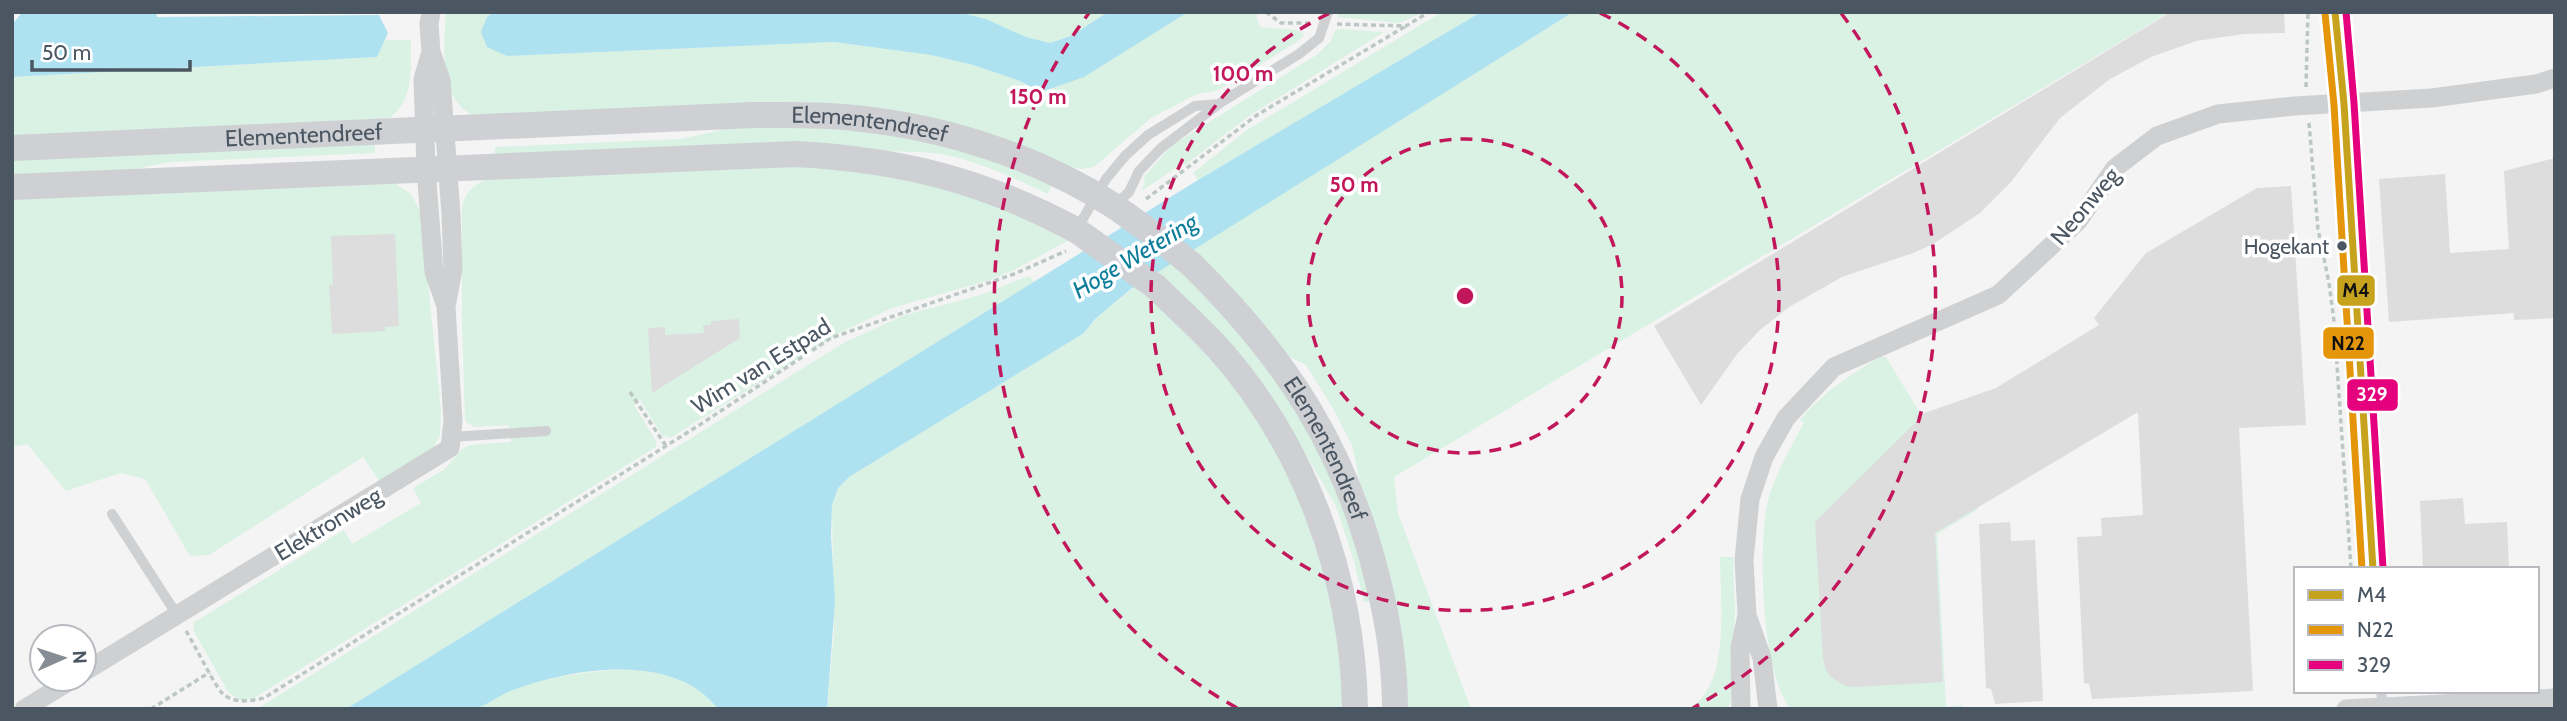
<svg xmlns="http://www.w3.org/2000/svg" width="2567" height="721" font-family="Cabin,sans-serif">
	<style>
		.green { fill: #d9f2e3 }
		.water { fill: #aee2f0 }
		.building { fill: #ddddde }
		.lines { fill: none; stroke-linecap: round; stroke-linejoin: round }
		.path { stroke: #bcc7c4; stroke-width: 3.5; stroke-dasharray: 5 3.5; stroke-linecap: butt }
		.service { stroke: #ced0d2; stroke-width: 10 }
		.minor { stroke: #ced0d2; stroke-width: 19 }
		.secondary { stroke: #ced0d4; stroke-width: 26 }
		.secondary-bridge { stroke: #ced0d4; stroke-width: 26 }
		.bus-1-casing { stroke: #fff; stroke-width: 12 }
		.bus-2-casing { stroke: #fff; stroke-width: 12 }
		.bus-3-casing { stroke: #fff; stroke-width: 12 }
		.bus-1 { stroke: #c7a21d; stroke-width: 7 }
		.bus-2 { stroke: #e4950a; stroke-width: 7 }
		.bus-3 { stroke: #e5007d; stroke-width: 7 }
		.ring { fill: none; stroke: #c2185b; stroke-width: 3.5; stroke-dasharray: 12 9 }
		.bus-dot { fill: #4a5661; stroke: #fff; stroke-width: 2.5 }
		.labels { text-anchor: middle; stroke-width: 7; stroke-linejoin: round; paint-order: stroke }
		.bus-label { font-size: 21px; fill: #4a5661; stroke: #fff; text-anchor: end }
		.street-label { font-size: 23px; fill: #4a5661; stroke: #fff }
		.water-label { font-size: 24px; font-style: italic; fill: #0c7c9b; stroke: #fff }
		.centre { fill: #c2185b; stroke: #fff; stroke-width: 3.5 }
		.ring-label { font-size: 21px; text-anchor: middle; font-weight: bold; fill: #c2185b; stroke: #fff; stroke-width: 7; stroke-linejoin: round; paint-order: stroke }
		.line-badge { stroke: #fff; stroke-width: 2.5 }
		.badge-label { font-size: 19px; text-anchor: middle; font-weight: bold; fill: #fff }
		.pale-badge-label { font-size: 19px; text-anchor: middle; font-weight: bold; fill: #111 }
	</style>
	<rect width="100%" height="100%" fill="#f4f4f4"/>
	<path class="green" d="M446,12H493L487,17L507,56L834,42L931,55L973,65L1020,81L1041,92L1188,12H1258L1259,14L1256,16L1260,27L1296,30L1301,31L1304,35L1298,41L1231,83L1215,91L1197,94L1151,118L1094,167L1081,169L1059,165L939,122L473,115C438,99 444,45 446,12Z
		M958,12H1108L1071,36L1050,43L1026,37L986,19Z
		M1338,12H1426L1399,23L1337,17Z
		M1442,12H1481L1198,180L1193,173L1247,130Z
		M1573,12H2170L1394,477L1398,513L1471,709H1408L1352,445L1331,405L1306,365L1290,357L1190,250Z
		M1340,29L1384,32L1249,116L1185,165L1183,163L1142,191L1145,180L1143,178L1171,146L1318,54L1331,41L1335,30Z
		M385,40H411C410,69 415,98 390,118L12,138V77L377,57Z
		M778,125L888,133L980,156L1052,185L1048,194C1014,178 978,161 941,154C923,151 905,153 887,151L495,156V147L681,139L730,128Z
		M375,143V153L170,162L120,172L12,177V159Z
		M770,165L851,168L964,191L1071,239L1016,269L987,281L892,308L843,331L670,438L662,435L640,400L634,405L656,441V447L254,698L240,700L228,692L194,631L193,623L344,530L352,544L421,503L413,488L445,469L462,449L470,445L511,442L509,425L474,427L465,421L462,321V209C464,192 474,185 489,178Z
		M396,184L411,194L421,213L441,411L440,435L432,451L380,482L363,457L209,555L190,556L145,479L121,473L66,491L27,444L12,447V198Z
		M1173,262L1212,299L1291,397L1343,500L1373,601L1364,602L1354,561L1336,506L1305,453L1156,273Z
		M1029,276L1034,282L346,709H257L845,342L905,315L980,295Z
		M1137,285L1201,344L1258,418L1296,489L1334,604L1345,709H827L834,633L832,505L838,488L849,477L1084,333L1095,319Z
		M1880,357H1886L1978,509L1937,534L1946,707L1962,705V709H1791C1761,676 1757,539 1769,497C1777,470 1791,447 1804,423L1800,420C1822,393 1850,375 1880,357Z
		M1720,557H1733L1735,612L1731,700L1728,709H1687C1732,689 1720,599 1720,557Z
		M629,669C663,672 696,680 718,709H475C519,679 578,672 629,669Z"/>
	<path class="water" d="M22,12H156L157,17L379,15L388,33L377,57L12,77V25Z
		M493,12H958L986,19L1026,37L1050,43L1071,36L1108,12H1188L1084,77L1041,92L1020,81L973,65L931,55L834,42L507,56L487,47L481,32L487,17Z
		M1481,12H1573L1131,289L1095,319L1084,333L849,477L838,488L832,505L831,536L835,601L827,709H718C674,651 572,668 513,690C500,695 487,705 474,709C465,711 452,709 442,709C410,709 378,709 346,709L1198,180Z"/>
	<path class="building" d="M2171,12H2284L2285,33L2244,34L2196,41L2151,57L2110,79L2060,118L2011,182L1980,213L1933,244L1913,253L1842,277L1789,307L1761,329L1737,354L1701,405L1654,326Z
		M2555,158V318L2514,320V313L2389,322L2379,179L2445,174L2450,253L2509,249L2504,171Z
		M2291,186L2306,425L2239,428L2253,691L2092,699L2089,684L2084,683L2077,537L2102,536L2101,518L2143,515L2138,412L1935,533L1943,682L1856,687L1845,686L1831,677L1825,668L1823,658L1815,522L1918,420L1916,416L1996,388L2099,325L2094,318L2146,253L2257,188Z
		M395,234L399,326L385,327V331L332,334L329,285H333L331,236Z
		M739,319L740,338L652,393L648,328L665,327V335L704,333L703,325H711V321Z
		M2463,498L2465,524L2507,522L2509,569H2423L2420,501Z
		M2010,522L2011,541L2035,540L2043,701L1995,704L1991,689L1986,688L1979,524Z"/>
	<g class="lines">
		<path class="path" d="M1266,12L1281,23H1309
			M1337,24L1406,26L1429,12
			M2306,87L2308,12
			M2309,123L2318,229L2329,283L2334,321L2351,569
			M1146,199L1257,115L1406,26
			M630,392L666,446
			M186,631C195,645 213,683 222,693C233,704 251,701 264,698L701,424L831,338L1014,274L1066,251
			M151,709L210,672"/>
		<path class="service" d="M2335,12L2344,104L2373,569
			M1114,206L1129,192L1139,171L1161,148L1220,103L1299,54L1319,38L1328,12
			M1077,229L1106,179L1125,156L1148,135L1195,106L1219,104
			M451,437L546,431
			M112,514L177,615
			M2381,691L2383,708"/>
		<path class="minor" d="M431,52L423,79L426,169L434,272L445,303
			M1747,615L1762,658L1768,709
			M84,672L450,448L453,421L446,307L453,269L451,214L441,80L431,52L429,24L431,12
			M24,709L73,679
			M1741,709L1740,648L1747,615L1744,560L1750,499L1764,457L1786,418L1834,367L1998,295L2078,221L2115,168L2157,136L2218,114L2294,106L2432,98L2536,84L2555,78
			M2346,709L2555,698"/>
		<g class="secondary">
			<path id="s1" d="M12,148L753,115C787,115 821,114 854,118C945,127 1038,157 1114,206"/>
			<path d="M12,187L796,154C902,160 983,180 1076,230"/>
			<path id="s2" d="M1192,265C1286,358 1345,448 1377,577C1388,620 1395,664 1395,709"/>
			<path d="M1156,287C1176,307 1198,326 1217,347C1305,445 1353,578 1355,709"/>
		</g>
		<path class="secondary-bridge" d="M1114,206L1160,239L1192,265
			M1076,230L1156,287"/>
		<defs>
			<path id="bus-1" d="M2335,12L2344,104L2373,569"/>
			<path id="bus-2" d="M2325,13L2334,105L2362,569"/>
			<path id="bus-3" d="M2346,12L2354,103L2383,568"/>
		</defs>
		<use href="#bus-1" class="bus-1-casing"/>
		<use href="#bus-2" class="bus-2-casing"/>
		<use href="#bus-3" class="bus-3-casing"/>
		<use href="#bus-1" class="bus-1"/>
		<use href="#bus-2" class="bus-2"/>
		<use href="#bus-3" class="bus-3"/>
	</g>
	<g class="ring">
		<circle cx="1465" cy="296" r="157"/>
		<path d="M1600 13A314 314 0 1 1 1330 13"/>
		<path d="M1237 708A471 471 0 0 1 1089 13M1841 13A471 471 0 0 1 1693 708"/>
	</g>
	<circle class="bus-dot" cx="2342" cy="246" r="6"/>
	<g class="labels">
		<g class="bus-label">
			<text x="2329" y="254">Hogekant</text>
		</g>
		<g class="street-label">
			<text dy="8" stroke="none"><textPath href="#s1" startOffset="859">Elementendreef</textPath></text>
			<text dy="8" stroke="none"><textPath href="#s1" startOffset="292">Elementendreef</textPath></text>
			<text transform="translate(2085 206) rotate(-50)" y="8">Neonweg</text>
			<text transform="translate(761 366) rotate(-32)" y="8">Wim van Estpad</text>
			<text dy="8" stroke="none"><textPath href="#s2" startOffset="229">Elementendreef</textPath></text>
			<text transform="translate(328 524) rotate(-31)" y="8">Elektronweg</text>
		</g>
		<g class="water-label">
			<text transform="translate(1135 256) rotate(-31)" y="8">Hoge Wetering</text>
		</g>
	</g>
	<circle cx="1465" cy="296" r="10" class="centre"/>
	<g class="ring-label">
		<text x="1243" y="81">100 m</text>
		<text x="1038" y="104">150 m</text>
		<text x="1354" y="192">50 m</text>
	</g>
	<g class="line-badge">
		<rect x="2336" y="274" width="40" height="33" rx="7" fill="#c7a21d"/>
		<rect x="2322" y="326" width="53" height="34" rx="7" fill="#e4950a"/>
		<rect x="2346" y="378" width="53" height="34" rx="7" fill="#e5007d"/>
	</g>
	<g class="badge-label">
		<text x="2372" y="401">329</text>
	</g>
	<g class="pale-badge-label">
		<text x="2356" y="297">M4</text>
		<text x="2348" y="350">N22</text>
	</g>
	<rect width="2567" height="721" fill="none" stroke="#4a5661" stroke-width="28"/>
	<rect x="2294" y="567" width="245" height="126" fill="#ffffff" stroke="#b7bbc0" stroke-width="2"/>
	<rect x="2308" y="590" width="35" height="10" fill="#c7a21d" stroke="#b7bbc0" stroke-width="2"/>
	<text x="2357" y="602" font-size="21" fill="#4a5661">M4</text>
	<rect x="2308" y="625" width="35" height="10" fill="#e4950a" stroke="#b7bbc0" stroke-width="2"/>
	<text x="2357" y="637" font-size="21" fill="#4a5661">N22</text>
	<rect x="2308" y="660" width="35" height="10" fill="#e5007d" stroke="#b7bbc0" stroke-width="2"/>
	<text x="2357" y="672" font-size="21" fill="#4a5661">329</text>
	<g transform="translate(63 658) rotate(87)"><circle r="33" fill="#ffffff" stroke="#b7bbc0" stroke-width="2"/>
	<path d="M0-5L12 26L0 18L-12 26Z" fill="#868d94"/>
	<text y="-10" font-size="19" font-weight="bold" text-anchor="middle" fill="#4a5661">N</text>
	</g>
	<path d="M32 60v10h158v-10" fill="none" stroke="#4a5661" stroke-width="3.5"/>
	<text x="42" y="60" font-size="21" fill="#4a5661" stroke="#ffffff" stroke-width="5" paint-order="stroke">50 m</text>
</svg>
